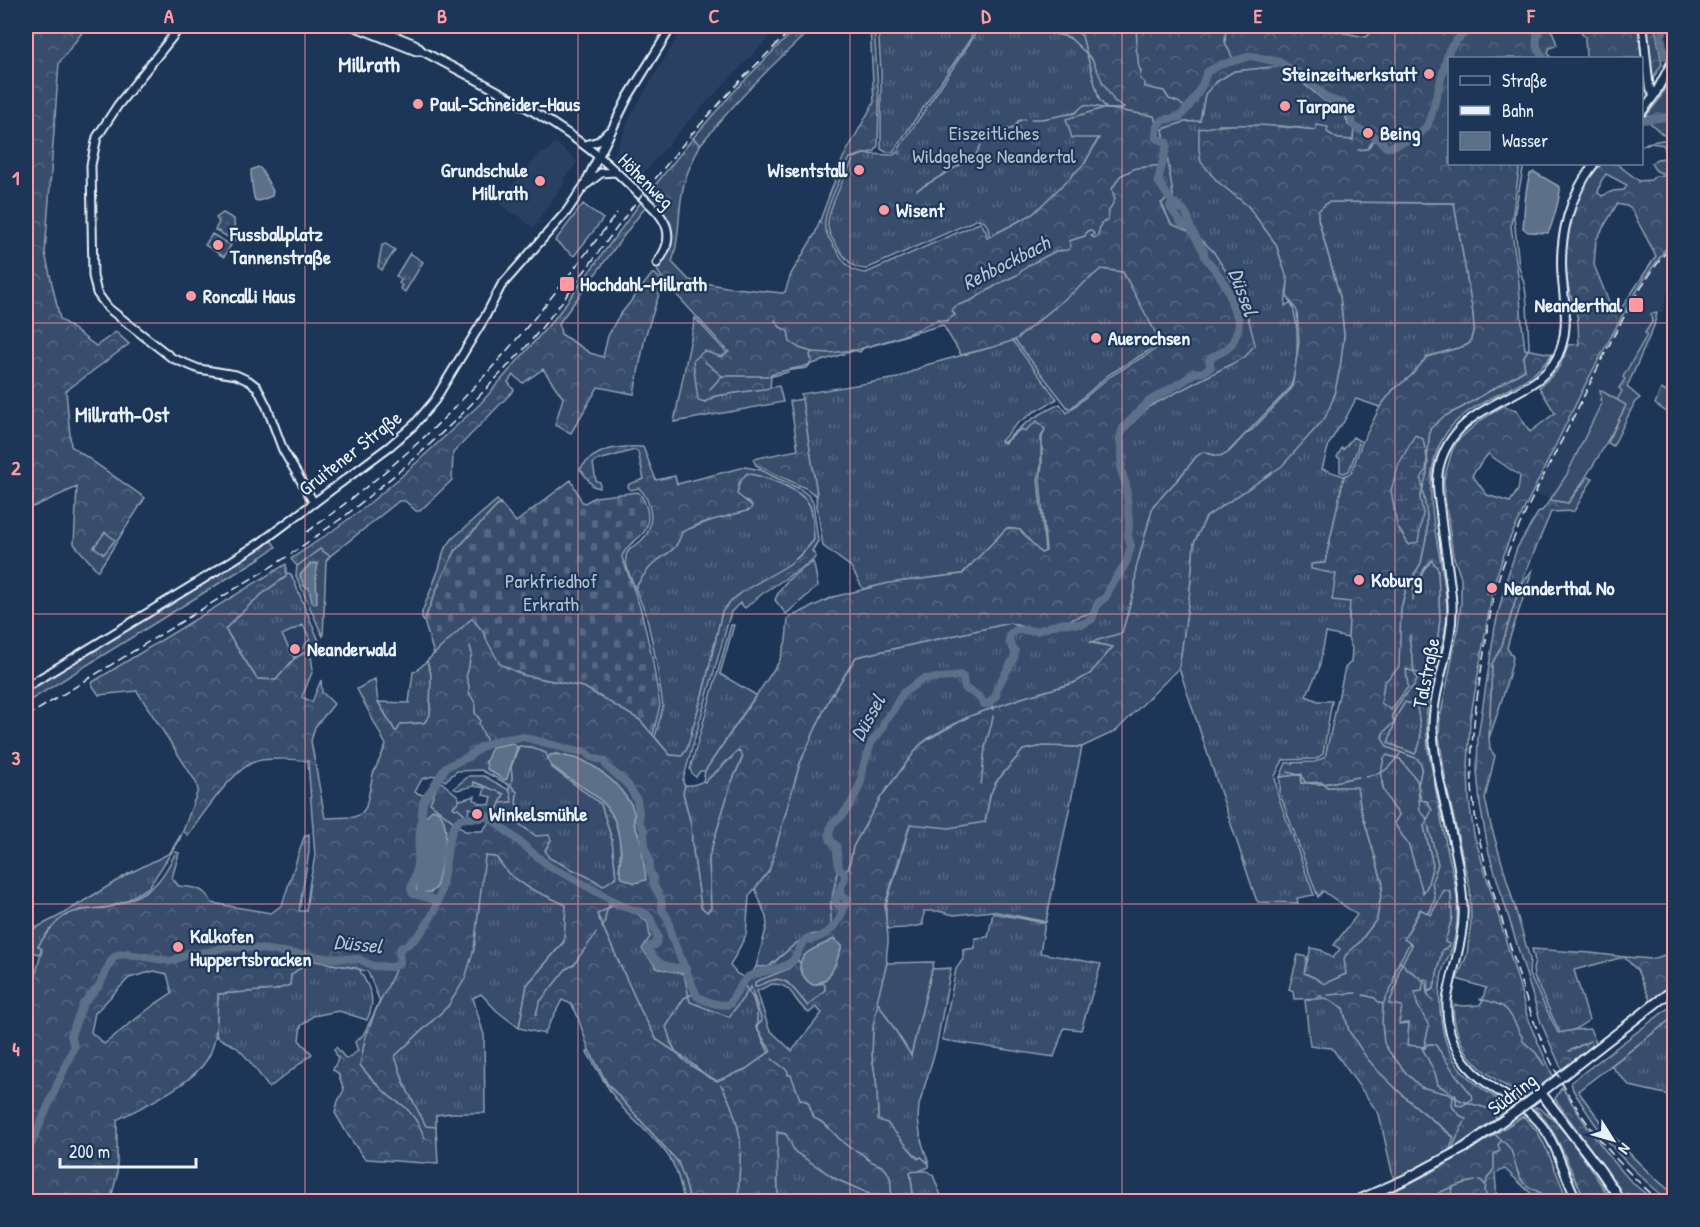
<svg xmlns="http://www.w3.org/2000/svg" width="1700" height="1227" font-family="'Patrick Hand',sans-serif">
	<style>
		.built { fill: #2a4162 }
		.grass { fill: url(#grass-tufts); stroke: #909fb2; stroke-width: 1.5; fill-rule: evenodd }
		.forest { fill: url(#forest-crowns); stroke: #909fb2; stroke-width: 1.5; fill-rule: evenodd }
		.wetland { fill: url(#wetland-marsh); stroke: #909fb2; stroke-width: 1.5 }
		.cemetery { fill: url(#cemetery-stones); stroke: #909fb2; stroke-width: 1.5 }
		.park { fill: url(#park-dots); stroke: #909fb2; stroke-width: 1.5 }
		.garden { fill: #374d6c; stroke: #909fb2; stroke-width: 1.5 }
		.water { fill: #5d7089; stroke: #95a4b5; stroke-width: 1.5 }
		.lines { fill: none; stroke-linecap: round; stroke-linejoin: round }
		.stream { stroke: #95a4b5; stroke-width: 1.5 }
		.river { stroke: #5d7089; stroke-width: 8 }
		.secondary-casing { stroke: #e8f1f8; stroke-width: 11 }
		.primary-casing { stroke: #e8f1f8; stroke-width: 12 }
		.secondary { stroke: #1d3557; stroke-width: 7 }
		.primary { stroke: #1d3557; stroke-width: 8 }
		.rail { stroke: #e8f1f8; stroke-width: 1.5; stroke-dasharray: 9 4.5; stroke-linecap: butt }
		.primary-bridge-casing { stroke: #e8f1f8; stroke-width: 12; stroke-linecap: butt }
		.primary-bridge { stroke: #1d3557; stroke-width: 8 }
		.grid { fill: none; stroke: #ff9aa2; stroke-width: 1.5; stroke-opacity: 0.55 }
		.poi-dot { fill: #ff9aa2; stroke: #1d3557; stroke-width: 2 }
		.labels { text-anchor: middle; stroke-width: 4.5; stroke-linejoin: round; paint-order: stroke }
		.poi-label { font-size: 20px; font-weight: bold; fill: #e8f1f8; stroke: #1d3557; text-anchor: start }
		.park-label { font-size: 20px; fill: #b3c0ce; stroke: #1d3557 }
		.street-label { font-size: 20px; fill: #e8f1f8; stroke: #1d3557 }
		.water-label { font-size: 21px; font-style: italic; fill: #b7c4d1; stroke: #1d3557 }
		.neighbourhood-label { font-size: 21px; font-weight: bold; fill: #e8f1f8; stroke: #1d3557 }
		.quarter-label { font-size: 22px; font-weight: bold; fill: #e8f1f8; stroke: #1d3557 }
		.neatline { fill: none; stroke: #ff9aa2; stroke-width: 2 }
		.grid-label { font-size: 20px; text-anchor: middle; font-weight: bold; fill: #ff9aa2 }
	</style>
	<defs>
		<pattern id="grass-tufts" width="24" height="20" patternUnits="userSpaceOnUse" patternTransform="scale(1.5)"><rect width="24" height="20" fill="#374d6c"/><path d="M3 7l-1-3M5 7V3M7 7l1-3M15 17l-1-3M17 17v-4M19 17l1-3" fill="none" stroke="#546782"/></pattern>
		<pattern id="forest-crowns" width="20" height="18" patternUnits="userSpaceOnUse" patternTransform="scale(1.5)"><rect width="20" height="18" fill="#374d6c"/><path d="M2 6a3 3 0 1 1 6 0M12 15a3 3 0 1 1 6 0" fill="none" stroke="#546782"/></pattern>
		<pattern id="wetland-marsh" width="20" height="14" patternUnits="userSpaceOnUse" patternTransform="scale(1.5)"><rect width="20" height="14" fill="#374d6c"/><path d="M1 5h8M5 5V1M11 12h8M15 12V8" fill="none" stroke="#546782"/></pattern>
		<pattern id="cemetery-stones" width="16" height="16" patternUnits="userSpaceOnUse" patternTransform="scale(1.5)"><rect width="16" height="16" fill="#374d6c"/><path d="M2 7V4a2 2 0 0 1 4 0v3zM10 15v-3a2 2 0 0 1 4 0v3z" fill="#546782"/></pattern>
		<pattern id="park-dots" width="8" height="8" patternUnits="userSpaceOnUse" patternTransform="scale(1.5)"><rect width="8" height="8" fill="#374d6c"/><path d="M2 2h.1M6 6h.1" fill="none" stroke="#546782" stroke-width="1.8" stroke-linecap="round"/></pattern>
	</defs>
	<rect width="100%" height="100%" fill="#1d3557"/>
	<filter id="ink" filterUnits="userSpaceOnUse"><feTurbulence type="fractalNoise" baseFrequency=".0167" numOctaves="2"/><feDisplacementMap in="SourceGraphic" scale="12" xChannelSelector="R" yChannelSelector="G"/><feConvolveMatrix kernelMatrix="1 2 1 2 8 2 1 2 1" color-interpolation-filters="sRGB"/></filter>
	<g filter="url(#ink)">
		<path class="built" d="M684,26H780L687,123L637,180L613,157L632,113Z
			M555,142L578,162L564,178V185L551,200L552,202L538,219L540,221L533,228L516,213L513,215L498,202L542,151L545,153Z
			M1674,237V272L1670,278L1663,312L1651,314L1652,322L1645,332L1647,334L1623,377L1625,378L1622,391L1617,400L1599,390L1603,402L1566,476L1550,500L1534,492L1586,383L1627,306L1643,281Z
			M303,625L310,640L294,659L282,634Z"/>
		<path class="grass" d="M799,26H815C774,62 735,102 700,145L693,138C726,99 762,61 799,26Z
			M878,26H973L971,38L893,152H886L881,149V72Z
			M976,26H1037C1048,35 1054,32 1067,37C1075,40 1085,51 1091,58C1106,75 1101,93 1124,107L1122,109H1101L1099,137L1085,163L1033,214L989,237C989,228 988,222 978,219L866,269C854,269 848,262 841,252C836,245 829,236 828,227C825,213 847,172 854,158L864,154L894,155L897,152L900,154L901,152L898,150L973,38Z
			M1282,66L1325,101L1346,111V119L1354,129L1353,140L1338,139L1316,125V130L1282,126L1218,125L1217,181L1248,206L1276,244L1288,281L1285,306L1291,302C1300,325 1299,365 1290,388L1228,452L1220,456L1203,452L1196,457L1181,476L1153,506L1136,569L1135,588L1122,633L1092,643L1113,647L1090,674L1074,683L1025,697L970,716L930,737L919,746L881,797L853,847L849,868L831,903L832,925L824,933L811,935L795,944L768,967H756L767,925L766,917L755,888L769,871L800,763L828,701L856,657L1010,623L1040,632L1080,616L1096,612L1128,562V501L1117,439L1148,407L1245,357L1195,234L1171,224L1161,202L1173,196L1163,129L1184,122L1200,121L1205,94L1216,82L1234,71Z
			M1662,140H1670L1668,144L1674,145V174L1668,173L1667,171L1665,173C1657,173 1654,170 1651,163L1657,159L1664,158L1666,156L1664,145L1651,143L1642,146L1647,143Z
			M1328,202L1454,203L1473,313L1474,328L1470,343L1465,346L1427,357L1411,376L1393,390L1380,407L1356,399L1343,423L1339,427L1329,444L1322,469L1344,476L1325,563L1312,564L1336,574L1350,602L1348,638L1326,633L1319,669L1306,696L1318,701H1332L1323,754L1316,759L1283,760L1275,776L1278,796L1314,895L1297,898L1298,903L1258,902L1256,899L1179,668L1190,590L1194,543L1206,517L1240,493L1333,399L1340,368L1344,335L1340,297L1318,218V211Z
			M386,244L395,250L382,270L378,267L382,245Z
			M410,253L423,262L405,292L400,288L402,286L399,283L402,279L396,276Z
			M1101,269L1123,272L1161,341L1160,344L1108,375L1071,408H1068L1015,340Z
			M695,318L728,354L721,357L704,351L705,402L715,396L779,386L783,402L674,422Z
			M1012,340L1057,399L1034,412L1017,424L1001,441L1005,443L1021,428L1037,421L1045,429L1041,437V466L1038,479L1045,551L1041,554L1020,530L1007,528L962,574L890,583L863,589L851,567L823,546L816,499L817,494L801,394L898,378L926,365L993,347Z
			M1353,437L1360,441L1349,471L1344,473L1340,472V459L1337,457L1342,448L1344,449Z
			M747,473C765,477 802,488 810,506C814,516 813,530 814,540C791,569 753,590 722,612L706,681L687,749L682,756L670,755L655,737L663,706L656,660L646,614L635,588C642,578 647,568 657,561C671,550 676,551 681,532L751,505L737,495L739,483Z
			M271,540L276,547L260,558L26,703V690Z
			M320,549L330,556L326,561L323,637L296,576L297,566Z
			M1432,560L1438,568L1440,619L1437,645L1442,646L1441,650H1435L1424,675L1409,687L1392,711L1381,703L1384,683L1399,630L1401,608L1408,581L1419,582L1424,569Z
			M813,562C816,570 816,578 818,586L786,614L775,600C782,581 796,573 813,562Z
			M1533,569L1509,640L1507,648L1513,657C1508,685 1498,712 1489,738L1492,664L1502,645L1519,588Z
			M287,573L291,574L319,641V644L294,659L276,680L257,679L225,629C235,618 246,607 257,597C265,590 282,582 287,573ZM303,625L310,639L294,658L282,635Z
			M731,625H734L720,674L756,695L705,771H700L696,777L693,775L690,769Z
			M427,661L431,674L430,715L424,723L401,724L397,731H395L378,702L409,703L413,672L416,671Z
			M1405,701L1417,706C1419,721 1425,741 1415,754L1388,743L1397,715Z
			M519,746L531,747L546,753L576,785L601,804L612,840L616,877L603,886L594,880L549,858L545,850L551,840L536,836L519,824L520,809L516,803L517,792L511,786L512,776L511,767Z
			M1043,746L1082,747L1046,922L993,911L954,915L938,911H924L923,925L905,928L887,929C883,902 890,894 897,870C902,855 906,839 910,824L985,822L990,795L996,782L1023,750Z
			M739,750L743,756L731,784L709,857L711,908L707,912L701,907L692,844L691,825L683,793L685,785C706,788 725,763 739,750Z
			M1387,755L1400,759L1417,780L1421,800L1427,801L1432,811L1424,826L1433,865L1427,887L1423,894L1409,846L1394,823L1399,814L1384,796L1381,769L1384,758Z
			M1303,774L1301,783L1321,782L1327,787L1357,786L1361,809L1383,884L1377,919L1359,943L1346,955V974L1324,984L1315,978L1304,973L1311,948L1321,950L1333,958L1340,949L1334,945L1357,915L1323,891L1318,897L1280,794V777Z
			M469,776H484L509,790L512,795L513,802L500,803L503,794L474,782V786L457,790L454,788Z
			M441,782L457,795L460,800L454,806L458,808L467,816L459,818L454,822L430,803L438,783Z
			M183,831L179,841L149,887L124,902L109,907L80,910L49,930L39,946L42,948L39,954L31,952C38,960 30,973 27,983L26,981V954L31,952L26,953V933L61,915L128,874L170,853Z
			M484,856L496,857L508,873L529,888L566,904L564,941L527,985L519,1028L497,1011L481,994L473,998L484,1035L485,1113H451L436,1115V1127H426L405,1086L395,1056L448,1006L474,949Z
			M1444,890L1451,892L1452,918L1446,942L1450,944L1448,947L1442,950L1434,989L1428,992H1422L1417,1004L1430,1026L1424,1047L1407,1045L1409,1023L1399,1024L1389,1004L1396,986L1399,969L1412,945L1404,939L1421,909L1431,915Z
			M612,906L638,914L648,923L657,968L751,986L762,1021L756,1027L771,1051L746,1069L717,1081L708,1077L686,1059L657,1040L641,1011L597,914Z
			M993,913L1045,923L1040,953L1101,964L1081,1030L1064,1028L1054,1057L942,1040L956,969L963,959V950L975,948V938L988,937Z
			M1532,949L1591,953L1624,957L1574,970L1589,1020L1574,1030L1560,1033L1534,977L1533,969L1535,961Z
			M310,960L359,969C370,989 377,998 367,1020L339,1011L313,1016L301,1026L299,1040L312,1054L269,1088C259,1074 249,1058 236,1047C229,1042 220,1041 216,1035L218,994L275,990L290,985L291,975Z
			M798,960L801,964L800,970L813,985L822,983L825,985V990L808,1006L787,982L776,979L756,987L754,982L787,969Z
			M951,968L936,1048L919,1105L918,1119L921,1140L929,1164L921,1157L919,1159L897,1136L878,1121L877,1088L872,1056L873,1026L877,1001L911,1055L932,969Z
			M1326,998L1343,1008L1349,1031L1378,1071L1407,1099L1454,1138L1448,1155L1394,1181L1379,1114L1332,1048L1310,1046L1305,1000Z
			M1671,1019L1674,1020V1096L1630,1086L1611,1066Z
			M1426,1044H1435L1474,1099L1462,1106L1456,1105V1096L1438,1085L1435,1073L1422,1048H1425Z
			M589,1050L607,1083L678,1162L684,1177L690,1201H684C681,1188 679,1174 672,1162C660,1141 637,1125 622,1107C608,1090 598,1071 587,1052Z
			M776,1132L786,1134L836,1179L870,1194L874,1201H778Z
			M910,1171H927L933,1175L943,1201H914Z"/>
		<path class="forest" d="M26,26H87L59,63L45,253L60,319L96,346L116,332L129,344L66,391L71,446L145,498L98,571L74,544L77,487L33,507L27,504L26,494Z
			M870,26H874L879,103L878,145L875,151L850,158C844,172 822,213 825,228C827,237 833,245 838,252C845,265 852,272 866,273L977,224L981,223L986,231L987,238L1033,214L1085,163L1099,138H1072L1066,119L1101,109H1121L1124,107L1114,101L1103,83L1092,59L1069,37L1044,32L1037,26H1308L1366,37L1379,26H1547L1553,33L1557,45L1550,48L1548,52L1551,58H1450V164H1520L1511,226L1519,283L1522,324L1525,349L1552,354C1528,392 1472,396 1447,432C1411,483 1446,555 1447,610C1447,638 1436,664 1430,690C1425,710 1426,729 1428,749C1434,781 1440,812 1446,844C1450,861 1455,880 1457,898C1458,915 1457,932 1452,948C1450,955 1445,962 1443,969C1439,985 1439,1004 1441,1019C1447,1070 1473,1083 1512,1108L1448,1155L1454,1137L1407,1099L1378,1071L1366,1057L1349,1031L1343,1008L1326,998L1294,999L1293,991L1289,989L1298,955L1307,957L1304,973L1315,978L1324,984L1346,974L1344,959L1346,955L1359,943L1377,919L1383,884L1361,809L1357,787H1327L1321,782L1301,783L1302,774L1280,777L1286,763L1315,762L1325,757L1345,668L1351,662L1352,648L1348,638L1350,602L1332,600L1336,574L1311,569V564L1325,563L1344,476L1351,473L1361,445L1380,407L1393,390L1411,376L1427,357L1465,346L1470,343L1474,328L1473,313L1454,203L1328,202L1318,211V219L1340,297L1344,335L1340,368L1333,399L1325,418L1282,466L1206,517L1194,543L1190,590L1179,668L1116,731L1082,747L1043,746L1023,750L996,782L990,795L985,822L949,828L910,824L885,905C885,916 887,926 888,937C889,946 885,954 887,963L873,1026L872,1056L877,1088L878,1120L887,1123L918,1159L921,1157L929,1164V1167L919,1171L910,1172L914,1201H874L870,1194L836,1179L795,1152L786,1134L777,1132L778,1201H690L684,1178L678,1162L607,1083L589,1050L576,1012L571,1004L562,1000L544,1034L519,1028L527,985L564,942L566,905L529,888L508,873L496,857L485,856L474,949L465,979L448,1006L395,1056L405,1086L426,1126L436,1127L438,1164L367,1159L364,1158L348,1135L335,1113L338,1101L344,1090L338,1073L333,1070L338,1059L334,1049L336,1047L346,1059L358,1051L355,1042L363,1035L380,1002L368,972L356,968L310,960L291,975L290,985L275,990L218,994C217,1014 218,1041 208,1058C192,1085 145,1105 117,1120V1176L110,1201H26V1008L29,1003L42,949L38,946C45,936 52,925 62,918C75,908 91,910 106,908C121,905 150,892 159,880C166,872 171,862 176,852L179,853L172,878L179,886C195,888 204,887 212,903L271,913L282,905L304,837L309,834V852L299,911H306L310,881L315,856L308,761C295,759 269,758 257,761C235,766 202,816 188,835L183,831L198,790L196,782L137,691L99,695L91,683L286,564V577C263,591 244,610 225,629L257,679L276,680L294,659L310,649L313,670L302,697L312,702L321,680L322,692L334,704L315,727L311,741L325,818L354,817L361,814L366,807L373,774L386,745L357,689L375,679L378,702L395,731H397L401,724L424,723L430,715L431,674L427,661L441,646L472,618L485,634L487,641L523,675L584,687L640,720L670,755L682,756L687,749L706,681L722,612C739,588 768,579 791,563C800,556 807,549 814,540C813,530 814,516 810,506C801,488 765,477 747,473L739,483L737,494L752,506L750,510L702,523L682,532C676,551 671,550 657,561C647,568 642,578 635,588C632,579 624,566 626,556C627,548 637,545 642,540C656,526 652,501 639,488L630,490L628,486L629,484L644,479L638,452L635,450L595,461L593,464L596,481L600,482V488L593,486L580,469C596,448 617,446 643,447L656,480L675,476L677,484L745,467L761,470L800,489L808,495L813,502L818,541L812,551L816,556L813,560L762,594L745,608L740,603L731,612L683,780V783L685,785L683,793L691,825L692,844L701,907L707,912L711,908L709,857L731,784L743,757L739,750L705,782L703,781L705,771L779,662L786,641L788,618L833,597L889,583L962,574L1007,528L1020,530L1041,553L1046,551L1040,479L1042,465V437L1045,429L1037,421L1025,431L1021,429L1004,443V442C1022,424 1037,415 1060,404L1067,413L1109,377L1161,346L1160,341L1123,272L1101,269L1015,340L993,347L961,355L943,325C899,337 855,350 812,364C798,369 783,369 771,375L770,388L715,396L705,402L698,400L693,361L704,351L721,357L729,352L664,281L657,270C682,236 674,222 647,195L693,138L700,145C695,157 687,170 684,184C677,210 681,237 672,262L689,280L726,287L782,293L785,292L791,274L815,234L843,158L874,102ZM1282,66L1325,101L1346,111L1348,125L1354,129L1353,140L1338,139L1327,132L1328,127L1317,125L1315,130C1279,126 1234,121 1199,129V150L1201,162L1217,181L1248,206L1276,244L1288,281L1287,296L1297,311L1299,342L1293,382L1291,389L1252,430C1239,435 1233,456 1218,456C1213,456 1208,453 1203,452L1196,457L1181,476L1153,506L1136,569L1135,588L1122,633L1091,642L1113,647L1090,674L1074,683L1025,697L970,716L930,738L919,746L881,797L853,847L849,868L837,873L831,903V925L824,933L811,935L795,944L769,967H756L748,979L737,974L730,966L746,935L749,896L769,871L800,763L828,701L856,657L1010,623L1040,632L1080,616L1096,612L1128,562V501L1117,439L1148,407L1245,357L1255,344L1243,298L1213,251L1195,234L1171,224L1161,203L1173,196L1163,129L1184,122L1200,121L1205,94L1216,82L1234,71ZM1432,560L1438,569L1440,619L1437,645L1442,646L1441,649H1435L1424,675L1406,669L1408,687L1391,710L1381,703L1384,683L1399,667L1401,608L1408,581L1419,582L1424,569ZM1405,702L1417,706C1419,722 1425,741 1415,754L1388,743L1397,715ZM519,746L531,747L546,753L551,767L601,804L612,840L616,877L603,886L594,880L549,858L545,850L551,840L549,835L536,836L519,824L520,809L516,803L517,792L511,786L512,776L511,767ZM517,747L506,779L487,766L486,761L490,754ZM556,754L582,760L598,769L617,785L631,804L634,813V824L641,841L642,854L619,870C622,850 621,824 608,807C602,799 594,795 587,788C576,778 566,765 556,754ZM1387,755L1400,759L1417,780L1421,800L1427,801L1432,810L1424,826L1433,865L1427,887L1423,893L1409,846L1394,823L1399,815C1384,795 1377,784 1384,758ZM481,770L509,785C509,791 512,796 512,802L500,803L495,815L482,831H465L430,803L438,783L434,781L425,796L415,792L422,779L437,775L445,781L457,771ZM424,818L445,826V847L436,888L431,892L419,893ZM1444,890L1451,892L1452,918L1445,942L1450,944L1448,947L1442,950L1434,989L1428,992V980L1424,979L1422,991L1415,992L1417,1004L1429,1026L1424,1047L1407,1045L1409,1023L1399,1024L1402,1006L1389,1004L1396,986L1399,969L1412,945L1404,939L1420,909L1431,915ZM612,906L638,914L648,923L650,937L642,949L657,968L684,974L690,1002L729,1017L751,987L762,1021L756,1027L771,1051L746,1069L717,1081L708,1077L686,1059L657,1040L641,1011L597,914ZM834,939L842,946C837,960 833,973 822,983L825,985V990L808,1006C799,997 788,976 774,980C768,981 761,985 755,987V982L788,969L798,960L801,964L803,958ZM154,971L167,974L172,993L155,1004L104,1044L91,1032L95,1013L129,978ZM772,984C795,984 792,1002 809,1013L816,1007L822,1013L792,1051L769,1029L757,991ZM1427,1044H1435L1456,1075L1472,1095L1473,1099L1462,1106L1456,1105V1096L1438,1085L1435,1073L1422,1048H1425Z
			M1580,26H1614V29L1637,26H1658L1656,32L1662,64L1642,95V58H1586L1585,37L1582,34Z
			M1674,69V145L1667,144L1669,140L1648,121L1646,116L1659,100Z
			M1602,164H1617L1639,181L1651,180L1655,176H1674V237L1643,281L1627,307L1586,383L1509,540L1495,580L1489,582L1487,593L1492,594L1470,720L1468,768L1469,800L1474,835L1519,984L1528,1020L1553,1076L1525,1098C1485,1073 1456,1059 1453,1007L1455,1005L1464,1006L1479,1005L1482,1002L1486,988L1457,979L1467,955L1471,921L1470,889L1447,788L1439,736L1440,718L1457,635L1461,603V578L1453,555L1445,497L1444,479L1452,451L1458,440L1481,420L1503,406L1516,410L1530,432L1555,413L1539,387C1559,371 1560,368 1568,345L1579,344C1578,335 1579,325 1577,316C1575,304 1568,292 1567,280C1562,239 1571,192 1602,164ZM1606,174L1627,185L1624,190L1613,191L1602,196L1598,193L1601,181ZM1617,204L1630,207L1656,256L1619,312L1609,302L1594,265L1596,240ZM1488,454L1520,476L1518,490L1510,502L1487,495L1472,475Z
			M641,202L646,206L559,323L561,334L590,353L603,357L608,336L617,319L652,274H655L663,282L645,337L634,394L598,387L571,433L555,425L563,398L543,369L523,383L513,375L508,382L514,390L453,453L452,480L420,511H416L405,501H399L330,556L320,549L297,566L291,559L328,534L365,507L402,476L480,404L555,318Z
			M1657,313L1654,326L1627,387L1640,398L1635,402L1613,446L1608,443L1625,406L1617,400L1622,391L1619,388L1625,379L1623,377L1647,335L1645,333L1652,322L1651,314Z
			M1661,389L1674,396V417L1655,404Z
			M802,399L817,494V496L805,488L756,465L753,459L798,450L790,401Z
			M1588,477L1593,478L1574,511L1551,512L1519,588L1502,645L1492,664L1489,738L1490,749L1495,756L1485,798L1490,822L1530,959L1529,974L1558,1033L1574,1030L1590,1029L1596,1043L1562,1070L1541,1023L1489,853L1480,805L1477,770L1478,737L1495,627L1506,581L1517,548L1539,511H1542L1550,500L1568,503Z
			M497,500L500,503L456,550L441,579L424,621L422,619V612L439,569L444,550L453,538Z
			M1670,953L1674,961V985L1651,1002L1637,970L1624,957L1653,959Z
			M1674,1004V1014L1671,1019L1578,1091C1606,1130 1637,1165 1674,1194V1201L1670,1202C1645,1181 1620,1159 1601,1132C1591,1119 1582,1104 1573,1090L1571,1082Z
			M1562,1087C1581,1119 1602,1149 1627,1177C1635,1186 1646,1194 1655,1201H1624L1618,1187L1555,1099Z
			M1536,1107C1557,1114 1594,1174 1607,1194L1610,1201H1587C1567,1171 1562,1133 1534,1108Z
			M1523,1116L1537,1131L1548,1152L1568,1201H1539L1505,1169L1495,1173L1497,1201H1370C1425,1180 1474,1148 1523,1116Z"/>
		<path class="wetland" d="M1415,435L1423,439L1428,462L1427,473L1420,498L1423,513L1418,542L1409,545L1397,526L1391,490L1399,464Z"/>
		<path class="cemetery" d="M571,480L582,502L585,503L595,497L638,492C643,496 645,502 647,509C653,541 629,536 622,557L641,610L652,657L660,705L653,735L640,720L584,687L523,675L500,664L487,641L485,634L472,618L434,654L424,621L441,579L456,550L500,503L516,522Z"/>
		<path class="park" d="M223,213L234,219L235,241L215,230L219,222L216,218Z"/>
		<path class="garden" d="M583,204L603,219L574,256L555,241Z
			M212,234L231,245L224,257L205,245Z
			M1600,390L1626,405C1609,441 1591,471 1568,503L1550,500L1566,476L1602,402L1600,400L1601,397Z
			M105,532L115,540L104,554L94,547Z
			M474,782L504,794L493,818L486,812L473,811V809L469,808L468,816H467L458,808L455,809L453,807L460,800L475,796L474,800L478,801V803L490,805L492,797L483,795L485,788L474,786Z
			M934,962L932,969L911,1055L877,1001L887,963Z"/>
		<path class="water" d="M258,167L261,169L273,191L272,196L259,201L255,200C253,196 251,176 251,170Z
			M1534,172L1560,187C1561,194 1552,226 1548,233L1528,232L1523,228C1525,210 1524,192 1530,174Z
			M314,563L318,564L316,573L317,602L315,604L312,602L309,588L304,586L300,575L309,565Z
			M512,743L517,747C515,758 509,768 507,779L504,780L487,769L486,762L492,747Z
			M556,754L582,760L598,769L617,785L631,804L634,813V824L641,841L646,880L635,883L622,878C618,868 620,866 621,856C621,846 619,837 617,828C609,793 573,786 550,764L548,759L550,755Z
			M433,809C457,816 440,871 436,888L431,892L419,893L416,890V886L424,818Z
			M834,939L842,946C835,963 834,980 813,985C802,979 794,963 807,953C815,947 826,944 834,939Z"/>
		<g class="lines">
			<path class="stream" d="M1070,26L1082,36L1099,99L1106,108
				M1136,26C1136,34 1138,42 1136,50C1140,57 1136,65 1141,71L1140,79L1145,83V87L1164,91L1169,99L1178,102L1187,109
				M1226,26L1225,42L1234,61
				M1031,119H1042L1075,113L1084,105L1154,116L1157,126
				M984,142L1001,129C1011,130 1015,130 1018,121L1025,119
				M1368,148L1373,141L1379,140
				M1358,150L1367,149
				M917,190L975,156L981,145
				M775,320L780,327L788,331L790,342L799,348L812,352
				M704,361L722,376
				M792,370L807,368L812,361L810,355L812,352L830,353L854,350L860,352L863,348L892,340L919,329L937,320L947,321L955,315L952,310L956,306L972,300L1000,283L1017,275L1029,265L1056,251L1068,250L1071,246L1069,241L1085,236L1087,231L1091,230L1094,234L1091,236L1094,238L1098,235L1101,223L1108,220L1109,211L1115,199L1112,189L1120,176L1136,168L1163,165
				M710,389L722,376H773L788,372
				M1413,600L1414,575L1421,563L1427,533V516L1421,479L1426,470L1430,429L1443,417L1461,408L1525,370L1523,358L1529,348L1527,304L1525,287L1519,267L1514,216L1524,164
				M1410,635C1409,644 1411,651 1413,660C1414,670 1412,669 1417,679L1415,684L1402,699L1392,715L1394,722L1383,733L1382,738L1387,747L1418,759L1422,767L1418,786L1420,811L1426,817L1438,864L1432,882L1435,898L1429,914
				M470,646L472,654C468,662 470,669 466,676L469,686V692L475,703V713L480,720L479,724L488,744
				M991,702L993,709
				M1288,772L1302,776L1305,782C1321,788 1342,779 1359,777
				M1365,776C1384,775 1388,769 1400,754
				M981,784C983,772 983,761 985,749C986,738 992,728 993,716
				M602,928C607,919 604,910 612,901
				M1409,944L1396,968L1393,984L1383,1004L1382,1024L1384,1043L1388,1050L1407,1074L1421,1087L1448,1094L1462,1101L1486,1108L1493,1107L1496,1111L1495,1121
				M1399,961L1404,965L1406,969C1414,972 1419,978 1426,983L1427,993L1433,1001
				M397,966L386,990L377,1006L370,1026L365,1039L360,1065C368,1076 377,1084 386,1093C391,1099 399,1102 405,1107C415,1116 420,1126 425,1138
				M743,984L753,998L757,1013V1028L769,1053
				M695,993L684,998L666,1027C669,1034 670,1044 675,1050C681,1061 703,1074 714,1079
				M1328,995L1356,993
				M1363,995L1375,998L1379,1003L1383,1004
				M1319,996H1322
				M1480,999C1499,1004 1506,1004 1515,1023C1518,1028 1518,1032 1522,1036V1040L1536,1053L1544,1065
				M536,1015L539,1003L566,969L575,964C579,954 590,944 596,933
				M1569,1051L1590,1041
				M772,1059L788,1071V1075H791L800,1099L808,1102L814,1118C828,1123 837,1139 850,1148C853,1150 856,1150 859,1152C863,1154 866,1158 870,1161C876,1164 882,1164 886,1170C894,1179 889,1191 893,1202
				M721,1085C730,1099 738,1123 740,1139C742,1160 737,1181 739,1202
				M1453,1097L1452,1106L1458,1114L1466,1119L1459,1133
				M1494,1132C1498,1141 1509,1142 1512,1153C1515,1162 1517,1177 1525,1184C1534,1191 1546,1193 1554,1202
				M1444,1154L1453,1147L1458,1135
				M1479,1180L1482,1181L1485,1185
				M1425,1202C1439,1191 1459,1184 1475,1181
				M1444,1202L1451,1194L1453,1188
				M1487,1202L1485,1190L1487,1179L1494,1169V1154L1500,1151L1498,1145L1501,1141"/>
			<path class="river" d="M1540,26C1536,41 1533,45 1544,58
				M1665,56L1661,36L1667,26
				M1674,96V100
				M1642,120L1667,117L1670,116L1674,109
				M1172,202C1185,210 1188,212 1190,227
				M841,889L842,896L847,901L843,910
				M438,902C431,897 422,896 413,894L411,889L416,873L423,802L446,767L468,757L481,747L498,740L523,737L561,747L573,751H584L591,757L604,761L607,767L617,775L628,785L637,800L639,812V822L644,830L645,848L650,862L649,869L653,878L654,886L661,898L662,910L668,919L672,938L697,996C704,1001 721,1007 730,1004C733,997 743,981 748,977C761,969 781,972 792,961C800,954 798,944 808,938L811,940C827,935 839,926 843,910L836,903L835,900L845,878L844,873L839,868L836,845L831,841L829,834L832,823L839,819L851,804L861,782L863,768L871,743L882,729L885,720L893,710L903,693L923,679L953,677L959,675L963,677C964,694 968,688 978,696C981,698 982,702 984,704H988L996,696L997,688L1014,658L1015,651L1009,642L1010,634L1016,630L1037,631L1061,623L1083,624L1092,619L1098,603L1106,597L1110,588L1126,563L1131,546L1128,536L1129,524L1126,485L1121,470L1122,453L1120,438L1123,428L1148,402L1185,380L1194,373L1204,372L1211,367L1209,360C1215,353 1224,354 1231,345C1235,338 1241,326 1238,318C1237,315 1235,313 1234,310C1231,303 1230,295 1227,288C1222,277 1212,267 1205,257L1204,252L1190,227L1182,224L1170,207L1172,202L1158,181L1167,145L1166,142L1156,138L1157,126L1163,120L1180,117C1192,104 1202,89 1207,72L1220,65L1251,56L1279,62L1302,75L1327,98L1345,105L1349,109L1353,125L1358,129L1378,138L1386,147H1391L1406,141L1419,135L1427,126L1431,116L1449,50C1457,38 1466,29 1480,26
				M26,1156L74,1047L71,1035L83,1004L99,986L112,959L117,955L127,954L171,961L189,954L208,952L225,947L253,948L327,958L359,959L373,966L393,967L400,963L399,951L402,947C419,941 432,918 438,901C444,884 445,861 449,842C451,835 452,826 458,821C465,814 477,822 488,816L550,867L567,875L624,907L645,913L650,918L658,937L655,945L650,946L648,949C658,967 667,967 686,969
				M26,1186V1188"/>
			<defs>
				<path id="secondary" d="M181,26L118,105L97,137L91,165L93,276L97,293L108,308L172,358L199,369L236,375L249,381L257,387L267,407L283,450L314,503
					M353,26L416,51H422
					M371,26L415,44L422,51C477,80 534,108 584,145C603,159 622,177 639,194C649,204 663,214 667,229C670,242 665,252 657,263
					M1643,26L1649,86L1654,96
					M1642,112L1654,96L1674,58
					M585,145L599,141L608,132
					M587,184L601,173L615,172
					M26,687L200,581L260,543L390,446L414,425L435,400L442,388L484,319L501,286L567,211L584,186L628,97L672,26
					M1578,1202C1564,1177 1559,1148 1542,1126C1530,1110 1512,1100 1495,1089C1462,1067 1445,1040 1447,1000C1452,969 1465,938 1463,906C1460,846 1436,790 1433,730C1432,687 1454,647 1452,604C1450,572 1443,541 1440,509C1438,496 1436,482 1439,468C1456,394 1544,404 1561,348C1569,324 1564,299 1562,275C1559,235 1570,195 1594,164"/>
				<path id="primary" d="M1541,1093L1600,1170L1615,1192L1618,1202
					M1530,1101L1674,989
					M1354,1202L1406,1179L1464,1148"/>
			</defs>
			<use href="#secondary" class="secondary-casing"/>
			<use href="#primary" class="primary-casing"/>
			<use href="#secondary" class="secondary"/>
			<use href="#primary" class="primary"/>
			<path class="rail" d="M307,532C358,495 409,454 453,409C513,348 565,281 617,213
				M26,717L282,560L345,516L414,459L460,416L526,347L555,311L633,206L689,137L739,82L795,26
				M1661,1202C1610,1159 1570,1107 1544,1046C1531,1017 1522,986 1513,955C1498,906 1480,857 1474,806C1467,755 1476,704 1484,653C1489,622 1493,590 1505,560C1523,512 1551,463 1574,416C1604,356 1631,294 1674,242"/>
			<defs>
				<path id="primary-bridge" d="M1464,1148L1530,1101"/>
			</defs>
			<use href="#primary-bridge" class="primary-bridge-casing"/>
			<use href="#primary-bridge" class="primary-bridge"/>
		</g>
	</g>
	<path class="grid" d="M305,26V1202M578,26V1202M850,26V1202M1122,26V1202M1395,26V1202M26,323H1674M26,614H1674M26,904H1674"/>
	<g class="poi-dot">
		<circle cx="1429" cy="74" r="6"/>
		<circle cx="418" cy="104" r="6"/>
		<circle cx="1285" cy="106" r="6"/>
		<circle cx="1368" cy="133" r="6"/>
		<circle cx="859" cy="170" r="6"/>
		<circle cx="540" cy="181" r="6"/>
		<circle cx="884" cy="210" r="6"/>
		<circle cx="218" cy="245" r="6"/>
		<rect x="559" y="276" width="16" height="16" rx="3"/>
		<circle cx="191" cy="296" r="6"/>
		<rect x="1628" y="297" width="16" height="16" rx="3"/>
		<circle cx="1096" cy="338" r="6"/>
		<circle cx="1359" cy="580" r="6"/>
		<circle cx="1492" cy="588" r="6"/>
		<circle cx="295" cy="649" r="6"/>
		<circle cx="477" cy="814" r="6"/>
		<circle cx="178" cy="947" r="6"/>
	</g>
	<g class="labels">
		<g class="poi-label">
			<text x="1417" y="81" text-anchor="end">Steinzeitwerkstatt</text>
			<text x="430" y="111">Paul-Schneider-Haus</text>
			<text x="1297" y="113">Tarpane</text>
			<text x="1380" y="140">Being</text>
			<text x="528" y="177" text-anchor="end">Grundschule<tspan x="528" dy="23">Millrath</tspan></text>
			<text x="847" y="177" text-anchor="end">Wisentstall</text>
			<text x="896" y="217">Wisent</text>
			<text x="230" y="241">Fussballplatz<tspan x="230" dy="23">Tannenstraße</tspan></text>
			<text x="580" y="291">Hochdahl-Millrath</text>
			<text x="203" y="303">Roncalli Haus</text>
			<text x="1622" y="312" text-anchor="end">Neanderthal</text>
			<text x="1108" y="345">Auerochsen</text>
			<text x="1371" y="587">Koburg</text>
			<text x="1504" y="595">Neanderthal No</text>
			<text x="307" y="656">Neanderwald</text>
			<text x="489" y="821">Winkelsmühle</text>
			<text x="190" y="943">Kalkofen<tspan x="190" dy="23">Huppertsbracken</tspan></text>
		</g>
		<g class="park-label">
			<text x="994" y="140">Eiszeitliches<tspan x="994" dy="23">Wildgehege Neandertal</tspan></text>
			<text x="551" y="588">Parkfriedhof<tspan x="551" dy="23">Erkrath</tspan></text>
		</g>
		<g class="street-label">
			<text transform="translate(646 181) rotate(45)" y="7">Höhenweg</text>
			<text transform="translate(350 453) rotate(-38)" y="7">Gruitener Straße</text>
			<text transform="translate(1426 673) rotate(-79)" y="7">Talstraße</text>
			<text transform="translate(1512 1094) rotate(-37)" y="7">Südring</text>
		</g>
		<g class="water-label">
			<text transform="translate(1006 263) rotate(-27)" y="7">Rehbockbach</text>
			<text transform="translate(1243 292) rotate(70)" y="7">Düssel</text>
			<text transform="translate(868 718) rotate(-61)" y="7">Düssel</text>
			<text transform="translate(358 944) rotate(6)" y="7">Düssel</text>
		</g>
		<g class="neighbourhood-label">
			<text x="122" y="422">Millrath-Ost</text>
		</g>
		<g class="quarter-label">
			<text x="369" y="72">Millrath</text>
		</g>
	</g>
	<rect width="1700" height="1227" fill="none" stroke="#1d3557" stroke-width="66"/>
	<rect x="1448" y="57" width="195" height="108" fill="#1d3557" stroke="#6e8097" stroke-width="1.5"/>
	<rect x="1460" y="76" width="30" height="9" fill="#1d3557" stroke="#6e8097" stroke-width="1.5"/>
	<text x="1502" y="87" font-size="18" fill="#e8f1f8">Straße</text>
	<rect x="1460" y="106" width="30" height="9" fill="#e8f1f8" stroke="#6e8097" stroke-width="1.5"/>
	<text x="1502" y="117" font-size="18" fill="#e8f1f8">Bahn</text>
	<rect x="1460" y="132" width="30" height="18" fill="#5d7089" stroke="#6e8097" stroke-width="1.5"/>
	<text x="1502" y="147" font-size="18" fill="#e8f1f8">Wasser</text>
	<g transform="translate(1613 1140) rotate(127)" stroke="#1d3557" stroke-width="4.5" paint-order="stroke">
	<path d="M0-4.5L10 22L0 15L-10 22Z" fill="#e8f1f8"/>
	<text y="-9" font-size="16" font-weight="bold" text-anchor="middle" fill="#e8f1f8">N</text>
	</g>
	<path d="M60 1158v9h136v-9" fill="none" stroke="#e8f1f8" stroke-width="3"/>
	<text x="69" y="1158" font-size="18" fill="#e8f1f8" stroke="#1d3557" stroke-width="4.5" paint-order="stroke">200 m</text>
	<rect x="33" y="33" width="1634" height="1161" class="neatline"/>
	<g class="grid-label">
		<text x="169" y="23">A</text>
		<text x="442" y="23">B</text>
		<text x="714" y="23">C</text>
		<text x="986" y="23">D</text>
		<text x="1258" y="23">E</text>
		<text x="1531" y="23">F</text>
		<text x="16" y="185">1</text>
		<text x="16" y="475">2</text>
		<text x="16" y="765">3</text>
		<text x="16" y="1056">4</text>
	</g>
</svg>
